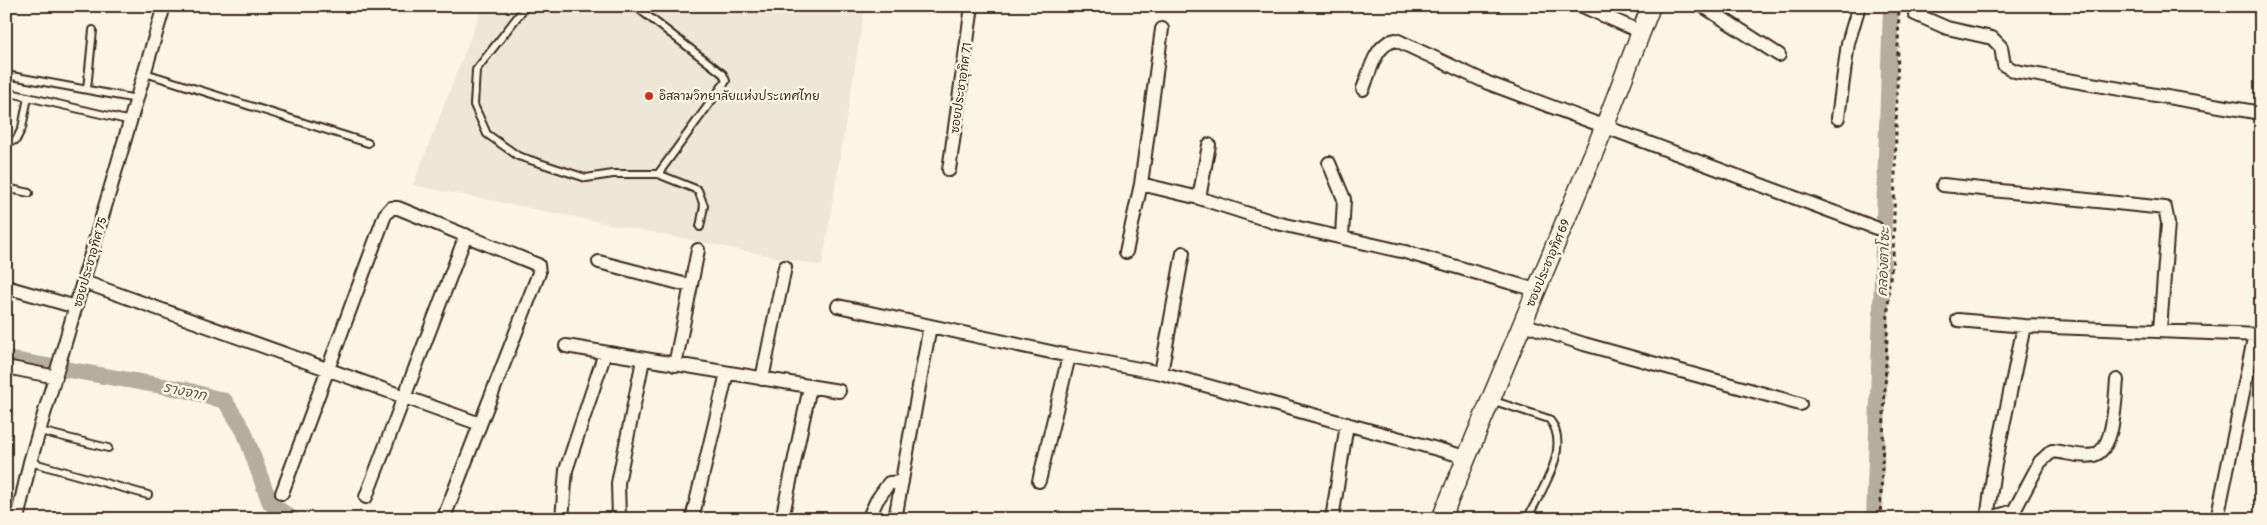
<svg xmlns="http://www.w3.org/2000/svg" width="2267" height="525" font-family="Pangolin,'Playpen Sans Thai',sans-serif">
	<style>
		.built { fill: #eee6d6 }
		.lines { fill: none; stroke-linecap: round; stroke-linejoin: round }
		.canal { stroke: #b7ad9e; stroke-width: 16 }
		.lane-casing { stroke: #3b2a1e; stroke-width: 10 }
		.street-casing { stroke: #3b2a1e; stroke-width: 16 }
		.secondary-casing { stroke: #3b2a1e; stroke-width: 21 }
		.path { stroke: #3b2a1e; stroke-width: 3; stroke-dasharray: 4 4; stroke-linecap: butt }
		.lane { stroke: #fcf5e5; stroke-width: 6 }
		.street { stroke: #fcf5e5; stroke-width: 12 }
		.secondary { stroke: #fcf5e5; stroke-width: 18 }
		.poi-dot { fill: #c8321e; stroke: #fcf5e5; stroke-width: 2 }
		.labels { text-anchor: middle; stroke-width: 5; stroke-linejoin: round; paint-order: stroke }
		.street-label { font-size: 12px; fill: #3b2a1e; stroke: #fcf5e5 }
		.poi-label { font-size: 12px; fill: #3b2a1e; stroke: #fcf5e5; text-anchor: start }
		.water-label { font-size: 14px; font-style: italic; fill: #605144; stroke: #fcf5e5 }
	</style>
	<rect width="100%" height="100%" fill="#fcf5e5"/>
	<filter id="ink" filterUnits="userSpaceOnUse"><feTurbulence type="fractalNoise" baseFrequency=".02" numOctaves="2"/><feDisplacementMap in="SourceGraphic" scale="10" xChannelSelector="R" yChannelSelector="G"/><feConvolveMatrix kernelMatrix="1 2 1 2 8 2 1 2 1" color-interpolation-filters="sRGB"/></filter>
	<g filter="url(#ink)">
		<path class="built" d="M483,6H865L822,266L413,185Z"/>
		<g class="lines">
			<path class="canal" d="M6,359L186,390L225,401L244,431L270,503L293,519
				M1874,519L1891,6"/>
			<defs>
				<path id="lane" d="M526,6L476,70L474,105L487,134L518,156L586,178L613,174H658L698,190L704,206L700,227
					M635,6L723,74L726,81L658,174
					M145,73L368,143
					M6,75L137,99
					M87,89L93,30
					M6,92L131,121
					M6,142L16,140L22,128L28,97
					M6,188L29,193
					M1491,400L1549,419C1573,447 1540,492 1527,519
					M40,431L108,448
					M30,462L148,495"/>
				<path id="street" d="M1582,6L1641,32
					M1703,6L1779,55
					M1915,14L1947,28L1992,38L2001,47L2004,65L2015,71L2261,113
					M1363,89C1370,72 1375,43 1396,40L1488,83L1876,228
					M1838,118L1848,43L1859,6
					M1329,163L1344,199L1342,237
					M949,170L972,6
					M1141,184L1199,198L1277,223L1405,252L1536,290
					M1943,185L2165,208L2168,223L2160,330
					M1199,198L1209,145
					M1126,252L1141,184L1162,29
					M599,262L691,286
					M84,282L480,424
					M6,287L76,307
					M838,306L1069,356L1161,373L1466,457
					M1958,320L2024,326L2261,335
					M1523,324L1584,344L1800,404
					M566,346L839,391
					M675,365L698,250
					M6,367L56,377
					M1161,373L1183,253
					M762,379L785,267
					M1039,481L1069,356
					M282,493L385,215L391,208H398L538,265L539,273L446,512
					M366,497L466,235
					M17,519L30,462L164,6
					M562,519L566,470L605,353
					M619,519L618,483L643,360
					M692,519L727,373
					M782,519L810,387
					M868,519L877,500L889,483L902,482
					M895,519L930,326
					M1332,519L1347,424
					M1987,519L2014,511L2040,462L2052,451C2065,452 2082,458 2094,455C2115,449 2115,398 2117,380
					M1987,519L1994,469L2024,326
					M2217,519L2255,334"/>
				<path id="secondary" d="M1441,519L1604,128L1651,6"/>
			</defs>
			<use href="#lane" class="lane-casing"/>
			<use href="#street" class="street-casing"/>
			<use href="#secondary" class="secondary-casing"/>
			<path class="path" d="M1880,519L1889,285L1893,258L1899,6"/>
			<use href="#lane" class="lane"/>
			<use href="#street" class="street"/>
			<use href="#secondary" class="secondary"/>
		</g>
	</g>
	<circle class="poi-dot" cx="649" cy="96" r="5"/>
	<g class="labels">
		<g class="street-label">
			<text transform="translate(961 88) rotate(-82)" y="4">ซอยประชาอุทิศ 71</text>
			<text transform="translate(90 262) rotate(-74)" y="4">ซอยประชาอุทิศ 75</text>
			<text transform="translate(1548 263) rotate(-67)" y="4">ซอยประชาอุทิศ 69</text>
		</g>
		<g class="poi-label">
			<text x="659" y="100">อิสลามวิทยาลัยแห่งประเทศไทย</text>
		</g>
		<g class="water-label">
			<text transform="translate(1883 262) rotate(-88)" y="5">คลองตาโซะ</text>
			<text transform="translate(185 391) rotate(12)" y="5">รางจาก</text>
		</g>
	</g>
	<rect width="2267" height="525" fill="none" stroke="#fcf5e5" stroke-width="25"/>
	<rect x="12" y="12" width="2242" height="500" fill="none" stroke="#3b2a1e" stroke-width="2" filter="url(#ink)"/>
</svg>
